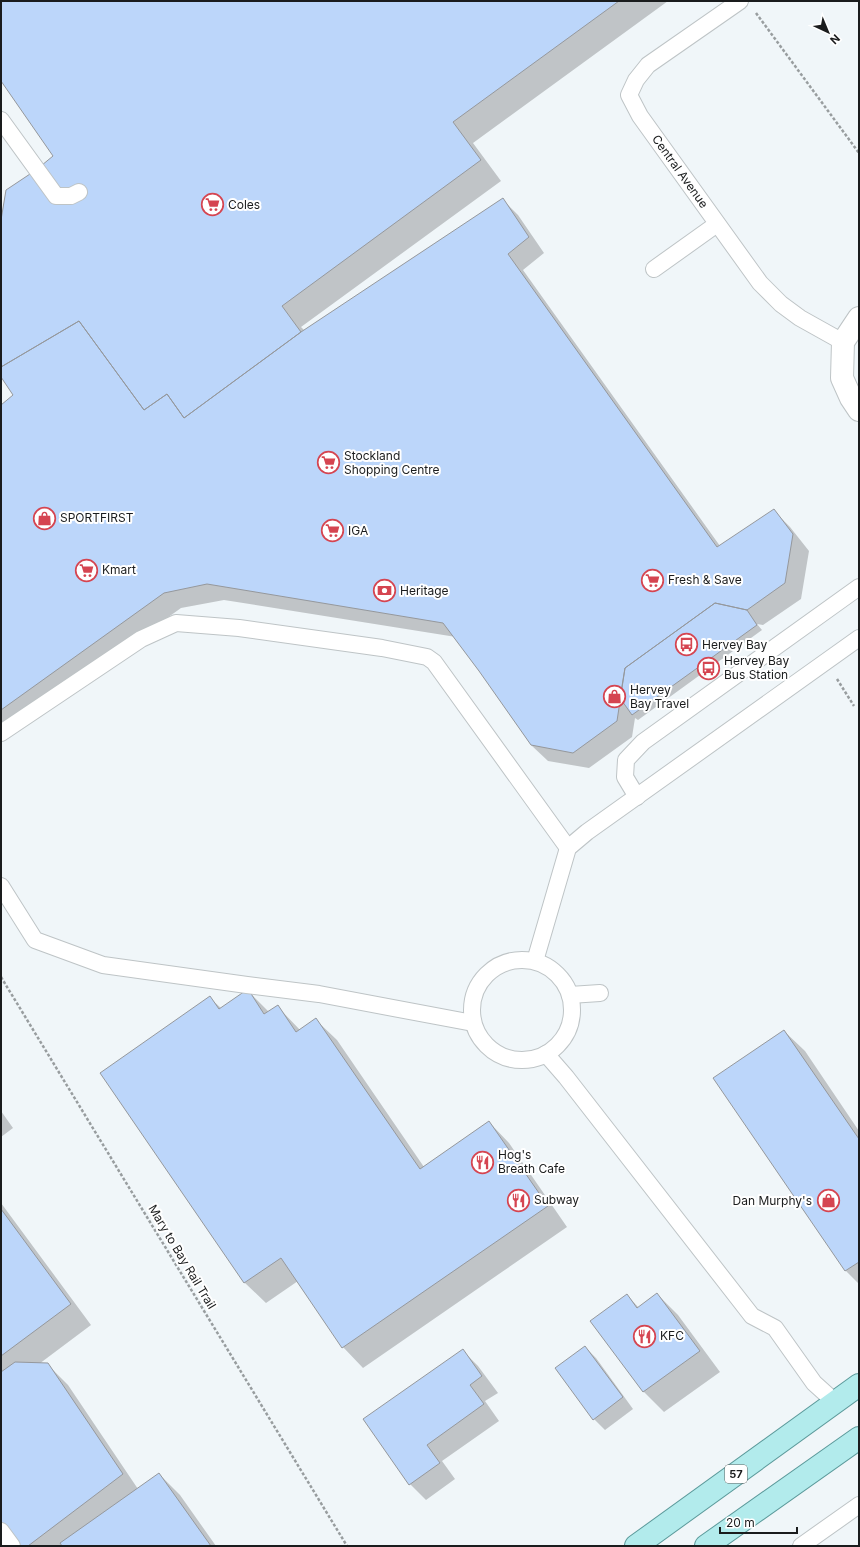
<svg xmlns="http://www.w3.org/2000/svg" width="860" height="1547" font-family="Inter,sans-serif">
	<style>
		.shadow { fill: #0003 }
		.building { fill: #bcd6fa; stroke: #95989c }
		.lines { fill: none; stroke-linecap: round; stroke-linejoin: round }
		.service-casing { stroke: #bec4c6; stroke-width: 18 }
		.minor-casing { stroke: #bec4c6; stroke-width: 24 }
		.primary-casing { stroke: #5c9a9b; stroke-width: 24 }
		.path { stroke: #989d9f; stroke-width: 2.5; stroke-dasharray: 3 2; stroke-linecap: butt }
		.service { stroke: #fff; stroke-width: 16 }
		.minor { stroke: #fff; stroke-width: 22 }
		.primary { stroke: #b2ebec; stroke-width: 22 }
		.labels { text-anchor: middle; stroke-width: 4; stroke-linejoin: round; paint-order: stroke }
		.shield { fill: #fff; stroke: #5f6061; stroke-width: 1 }
		.shield-label { font-size: 11px; font-weight: bold; fill: #1a1c1d }
		.street-label { font-size: 12px; fill: #1a1c1d; stroke: #fff }
		.poi-label { font-size: 12px; fill: #1a1c1d; stroke: #fff; text-anchor: start }
	</style>
	<rect width="100%" height="100%" fill="#f0f6f9"/>
	<path class="shadow" d="M1,1H668L473,143L501,181L301,327L305,331L502,199L518,215L544,253L523,270L720,546L774,511L790,527L809,551L801,599L763,625L757,624L762,630L638,720L635,718L632,737L589,768L548,761L531,745L456,637L224,600L181,608L1,737V406L14,396L1,375V226L37,171L54,156L1,80Z
		M248,991L269,1012L277,1006L301,1031L316,1020L337,1040L424,1167L489,1122L509,1143L567,1227L363,1368L343,1347L298,1281L266,1303L245,1283L101,1073L210,998L222,1009Z
		M784,1031L805,1051L859,1131V1284L846,1271L715,1078Z
		M1,1111L13,1128L1,1137Z
		M1,1203L91,1325L39,1364H47L68,1385L138,1489L159,1474L180,1495L216,1546H15L1,1526Z
		M657,1294L678,1315L720,1372L664,1412L644,1392L592,1321L627,1295L639,1308Z
		M585,1347L596,1358L633,1409L605,1430L594,1419L556,1369Z
		M462,1350L478,1366L498,1393L485,1401L499,1421L442,1461L455,1479L426,1500L410,1484Z"/>
	<path class="building" d="M1,1H619L453,122L481,160L282,306L301,332L184,418L167,394L144,410L79,321L1,367V220L6,190L36,170L53,156L1,81Z
		M503,198L529,237L508,254L717,547L774,509L793,534L785,583L747,610L715,603L625,668L617,721L573,753L531,745L479,671L443,623L207,584L164,593L1,710V405L13,395L1,377V367L79,321L144,410L167,394L184,418L301,332Z
		M715,603L747,610L757,625L632,715L620,698L625,668Z
		M248,989L264,1014L278,1005L296,1032L316,1018L420,1169L489,1121L548,1206L342,1348L281,1258L244,1283L100,1073L210,996L219,1009Z
		M784,1030L859,1139V1262L845,1271L713,1078Z
		M1,1209L71,1304L1,1356Z
		M657,1293L700,1351L643,1392L590,1321L627,1294L637,1308Z
		M585,1346L623,1397L593,1420L555,1368Z
		M463,1349L482,1376L470,1385L484,1404L427,1445L440,1463L409,1485L363,1419Z
		M15,1362L48,1363L123,1474L28,1546H14L1,1528V1372Z
		M159,1473L211,1546H62L60,1543Z"/>
	<g class="lines">
		<defs>
			<g id="service">
				<path id="s1" d="M740,1L648,65L636,80L629,95L640,116L760,283L781,304L800,318L843,342"/>
				<path d="M1,120L56,196H71L79,192"/>
				<path d="M654,269L717,224"/>
				<path d="M1,733L141,639L176,623L239,628L382,648L427,657L434,662L568,848"/>
				<path d="M637,797L625,777L626,760L643,742L859,587"/>
				<path d="M1,886L35,940L103,965L247,985L319,994L473,1023"/>
				<circle cx="522" cy="1010" r="50"/>
				<path d="M535,961L568,848L587,832L859,638"/>
				<path d="M570,995L600,993"/>
				<path d="M546,1054L566,1077L752,1316L775,1328L814,1383L835,1402"/>
				<path d="M1,1531L12,1546"/>
				<path d="M801,1546L859,1505"/>
			</g>
			<path id="minor" d="M859,318L843,342L842,378L851,398L859,410"/>
			<path id="primary" d="M636,1546L859,1385
				M706,1546L859,1438"/>
		</defs>
		<use href="#service" class="service-casing"/>
		<use href="#minor" class="minor-casing"/>
		<use href="#primary" class="primary-casing"/>
		<path class="path" d="M756,13L859,153
			M837,679L854,706
			M1,977L347,1546"/>
		<use href="#service" class="service"/>
		<use href="#minor" class="minor"/>
		<use href="#primary" class="primary"/>
	</g>
	<defs>
		<symbol id="supermarket-ring" viewBox="-11 -11 22 22"><circle r="9.5" fill="#fff" stroke="#d54551" stroke-width="1.5"/><path d="M-6-5.5h2.5l.6 2H6L4.5 2H-2.5L-4.4-4H-6ZM-1.5 3.2a1.3 1.3 0 1 0 .1 0ZM3 3.2a1.3 1.3 0 1 0 .1 0Z" fill="#d54551"/></symbol>
		<symbol id="shop-ring" viewBox="-11 -11 22 22"><circle r="9.5" fill="#fff" stroke="#d54551" stroke-width="1.5"/><path d="M-5-2.5h2.3a2.7 3.5 0 0 1 5.4 0H5L5.5 6h-11ZM-1.5-2.5h3a1.5 2.3 0 0 0-3 0Z" fill="#d54551"/></symbol>
		<symbol id="bank-ring" viewBox="-11 -11 22 22"><circle r="9.5" fill="#fff" stroke="#d54551" stroke-width="1.5"/><path d="M-6-4H6V4H-6ZM0-2.3a2.3 2.3 0 1 0 0 4.6a2.3 2.3 0 1 0 0-4.6Z" fill="#d54551"/></symbol>
		<symbol id="bus-ring" viewBox="-11 -11 22 22"><circle r="9.5" fill="#fff" stroke="#d54551" stroke-width="1.5"/><path d="M-5-6H5V4H4V6H2V4H-2V6H-4V4H-5ZM-3.5-4V0h7V-4ZM-3.5 1.2v1.5H-2V1.2ZM2 1.2v1.5H3.5V1.2Z" fill="#d54551"/></symbol>
		<symbol id="restaurant-ring" viewBox="-11 -11 22 22"><circle r="9.5" fill="#fff" stroke="#d54551" stroke-width="1.5"/><path d="M-5-6h1v4h1v-4h1v4h1v-4h1v5L-1.5 .5V6h-2V.5L-5-1ZM5-6V6H3V1.5H1.5Q1.5-4 5-6Z" fill="#d54551"/></symbol>
	</defs>
	<g fill-rule="evenodd">
		<use href="#supermarket-ring" x="200" y="192" width="25" height="25"/>
		<use href="#supermarket-ring" x="316" y="450" width="25" height="25"/>
		<use href="#shop-ring" x="32" y="506" width="25" height="25"/>
		<use href="#supermarket-ring" x="320" y="518" width="25" height="25"/>
		<use href="#supermarket-ring" x="74" y="558" width="25" height="25"/>
		<use href="#supermarket-ring" x="640" y="568" width="25" height="25"/>
		<use href="#bank-ring" x="372" y="578" width="25" height="25"/>
		<use href="#bus-ring" x="674" y="632" width="25" height="25"/>
		<use href="#bus-ring" x="696" y="656" width="25" height="25"/>
		<use href="#shop-ring" x="602" y="684" width="25" height="25"/>
		<use href="#restaurant-ring" x="470" y="1150" width="25" height="25"/>
		<use href="#restaurant-ring" x="506" y="1188" width="25" height="25"/>
		<use href="#shop-ring" x="816" y="1188" width="25" height="25"/>
		<use href="#restaurant-ring" x="632" y="1324" width="25" height="25"/>
	</g>
	<g class="labels">
		<rect class="shield" x="725" y="1465" width="22" height="18" rx="3"/>
		<g class="shield-label">
			<text x="736" y="1478">57</text>
		</g>
		<g class="street-label">
			<text dy="4" stroke="none"><textPath href="#s1" startOffset="240">Central Avenue</textPath></text>
			<text transform="translate(182 1257) rotate(59)" y="4">Mary to Bay Rail Trail</text>
		</g>
		<g class="poi-label">
			<text x="228" y="209">Coles</text>
			<text x="344" y="460">Stockland<tspan x="344" dy="14">Shopping Centre</tspan></text>
			<text x="60" y="522">SPORTFIRST</text>
			<text x="348" y="535">IGA</text>
			<text x="102" y="574">Kmart</text>
			<text x="668" y="584">Fresh &amp; Save</text>
			<text x="400" y="595">Heritage</text>
			<text x="702" y="649">Hervey Bay</text>
			<text x="724" y="665">Hervey Bay<tspan x="724" dy="14">Bus Station</tspan></text>
			<text x="630" y="694">Hervey<tspan x="630" dy="14">Bay Travel</tspan></text>
			<text x="498" y="1159">Hog's<tspan x="498" dy="14">Breath Cafe</tspan></text>
			<text x="534" y="1204">Subway</text>
			<text x="812" y="1205" text-anchor="end">Dan Murphy's</text>
			<text x="660" y="1340">KFC</text>
		</g>
	</g>
	<rect width="860" height="1547" fill="none" stroke="#1a1c1d" stroke-width="4"/>
	<g transform="translate(828 32) rotate(136)" stroke="#ffffff" stroke-width="3" paint-order="stroke">
	<path d="M0-3L7 15L0 10L-7 15Z" fill="#1a1c1d"/>
	<text y="-6" font-size="11" font-weight="bold" text-anchor="middle" fill="#1a1c1d">N</text>
	</g>
	<path d="M720 1527v6h77v-6" fill="none" stroke="#1a1c1d" stroke-width="2"/>
	<text x="726" y="1527" font-size="12" fill="#1a1c1d" stroke="#ffffff" stroke-width="3" paint-order="stroke">20 m</text>
</svg>
